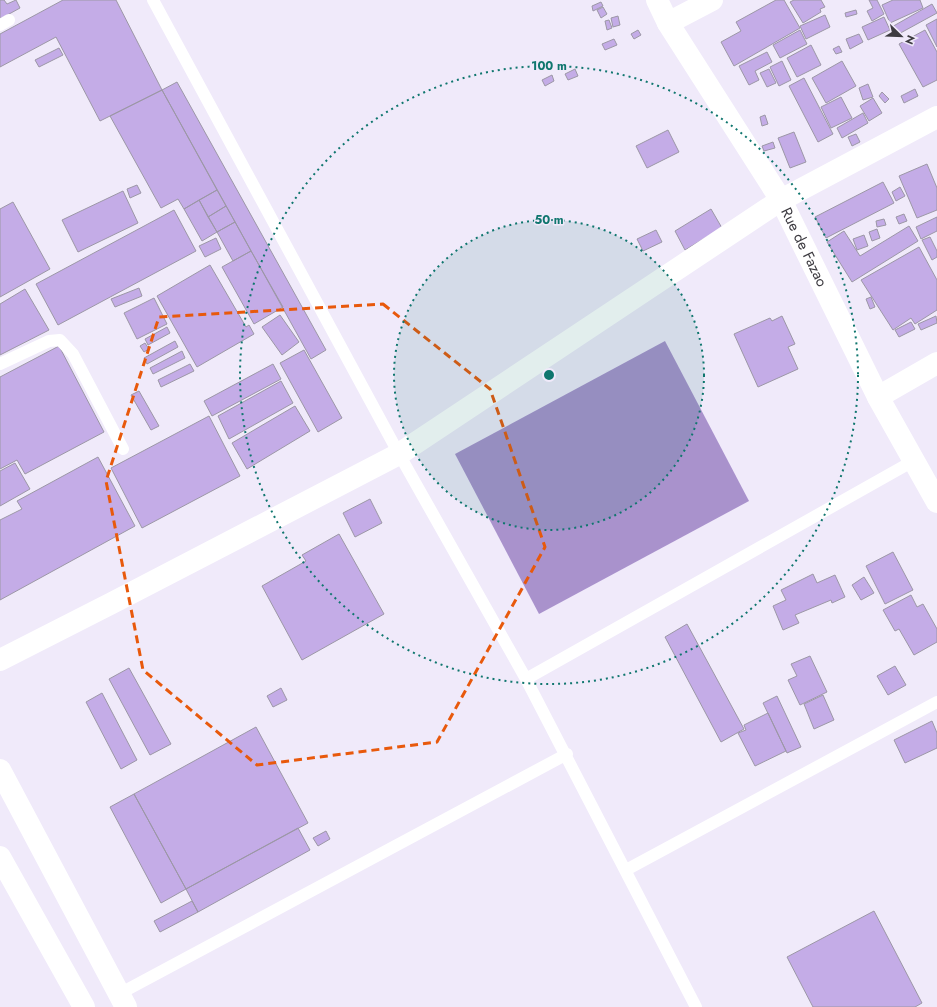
<svg xmlns="http://www.w3.org/2000/svg" width="937" height="1007" font-family="Jost,sans-serif">
	<style>
		.water { fill: #a992cc }
		.building { fill: #c4ace7; stroke: #9c97a6 }
		.lines { fill: none; stroke-linecap: round; stroke-linejoin: round }
		.service { stroke: #fff; stroke-width: 12 }
		.minor { stroke: #fff; stroke-width: 22 }
		.secondary { stroke: #fff; stroke-width: 22 }
		.marked { fill: none; stroke: #e8590c; stroke-width: 3; stroke-dasharray: 8 5; stroke-linejoin: round }
		.ring { fill: none; stroke: #0f766e; stroke-width: 2; stroke-dasharray: 2 4 }
		.labels { text-anchor: middle; stroke-width: 3; stroke-linejoin: round; paint-order: stroke }
		.street-label { font-size: 15px; fill: #3d3b41; stroke: #f0eafa }
		.centre { fill: #0f766e; stroke: #f0eafa; stroke-width: 2 }
		.ring-label { font-size: 12px; text-anchor: middle; font-weight: bold; fill: #0f766e; stroke: #f0eafa; stroke-width: 3; stroke-linejoin: round; paint-order: stroke }
	</style>
	<rect width="100%" height="100%" fill="#f0eafa"/>
	<path class="water" d="M665,341L749,501L539,614L455,454Z"/>
	<path class="building" d="M0,0H4L7,4L16,0L20,8L0,19Z
		M63,0H116L162,90L100,121L56,37L0,67V34Z
		M776,0H784L800,28L734,66L721,42L741,31L736,22Z
		M794,0H821L825,7L820,9L821,12L803,23L790,2Z
		M869,0H877L884,14L872,21L867,11L873,8Z
		M893,0H920L923,8L890,23L882,5Z
		M601,2L603,6L593,11L592,6Z
		M932,4L937,13L895,36L890,28Z
		M603,7L607,14L601,18L597,10Z
		M856,10L857,14L846,17L845,13Z
		M825,15L830,27L806,39L800,26Z
		M618,16L620,25L613,27L611,18Z
		M884,17L890,30L868,40L862,27Z
		M937,19V47L926,25Z
		M609,20L612,28L607,30L605,21Z
		M638,30L641,35L634,39L631,34Z
		M800,30L807,44L780,58L773,45Z
		M925,30L937,52V80L923,87L899,44Z
		M859,34L863,42L850,49L846,39Z
		M614,39L617,45L605,50L602,44Z
		M811,45L821,65L797,77L787,58Z
		M839,46L842,52L836,54L833,49Z
		M59,48L63,55L39,67L35,60Z
		M767,52L772,62L755,71L759,80L749,85L739,66Z
		M782,61L791,80L779,86L770,67Z
		M842,61L856,86L826,103L812,78Z
		M575,69L578,76L568,80L565,74Z
		M769,69L776,83L767,87L760,73Z
		M552,75L554,81L545,86L542,80Z
		M804,78L833,134L818,142L789,86Z
		M177,82L326,350L311,359L162,90Z
		M868,84L873,97L863,100L859,88Z
		M915,89L918,96L904,103L901,96Z
		M162,90L217,190L184,209L178,199L161,208L110,116Z
		M882,92L889,99L885,103L879,96Z
		M841,97L852,118L831,128L821,107Z
		M873,98L882,113L869,121L860,106Z
		M863,113L868,123L842,138L837,128Z
		M765,115L768,124L762,126L760,117Z
		M668,130L679,152L647,168L636,146Z
		M794,132L806,162L790,168L778,138Z
		M856,134L860,142L852,146L848,137Z
		M773,142L775,148L764,151L762,146Z
		M927,164L937,188V210L917,218L899,176Z
		M883,182L894,203L826,238L815,217Z
		M137,185L141,193L130,198L127,189Z
		M900,187L905,196L896,201L892,192Z
		M217,190L226,206L208,217L199,200Z
		M123,191L138,223L78,252L62,220Z
		M199,200L217,232L202,241L184,209Z
		M13,202L50,269L0,297V209Z
		M226,206L235,222L217,232L208,217Z
		M711,209L722,228L685,250L675,231Z
		M174,210L196,251L58,325L36,284Z
		M904,214L907,221L899,224L896,217Z
		M937,217V231L921,239L916,227Z
		M884,219L886,225L877,227L876,221Z
		M235,222L251,251L233,261L217,232Z
		M909,226L918,241L852,282L827,242L844,231L860,256Z
		M877,229L880,238L872,241L869,232Z
		M656,230L662,242L643,251L637,239Z
		M864,235L868,246L857,250L853,239Z
		M930,237L937,251V257L932,260L922,240Z
		M216,238L221,249L205,257L199,246Z
		M919,247L937,280V310L915,324L911,318L893,330L861,280Z
		M251,251L283,307L254,324L222,267Z
		M210,265L246,327L249,325L254,334L197,367L157,296Z
		M139,288L142,296L115,307L111,299Z
		M25,289L49,330L0,355V304Z
		M871,297L875,307L870,309L866,299Z
		M154,298L167,324L137,339L124,313Z
		M280,315L299,342L282,355L262,327Z
		M782,316L795,344L788,347L798,369L758,387L734,334L770,318L772,321Z
		M936,316L937,323L921,330L918,324Z
		M911,322L915,329L899,337L895,330Z
		M167,327L170,333L148,345L145,339Z
		M175,341L178,347L147,364L144,358Z
		M145,343L149,349L144,352L140,346Z
		M59,346L104,432L25,474L17,460L0,469V377Z
		M304,350L342,418L318,432L280,363Z
		M182,351L185,358L153,374L150,368Z
		M190,364L194,371L161,387L158,380Z
		M273,364L281,379L212,416L204,401Z
		M281,381L293,403L229,439L218,416Z
		M139,391L159,426L151,430L131,395Z
		M295,406L310,431L247,469L232,443Z
		M209,416L240,476L142,528L111,468Z
		M98,457L135,526L0,600V520L22,509L17,501Z
		M15,463L30,489L0,506V471Z
		M370,499L382,523L355,537L343,513Z
		M339,534L384,614L302,660L262,586L306,561L302,555Z
		M893,552L913,590L885,604L866,566Z
		M813,574L817,583L835,575L845,597L832,603L831,600L795,615L799,623L783,630L773,606L786,600L781,590Z
		M864,577L874,593L861,600L852,585Z
		M911,595L917,607L923,604L937,629V642L914,655L899,629L895,631L883,610Z
		M687,624L744,729L721,742L665,637Z
		M810,656L827,692L800,705L788,680L797,676L791,664Z
		M895,666L906,685L888,695L877,676Z
		M129,668L171,744L150,755L109,679Z
		M281,688L287,700L273,707L267,696Z
		M102,693L137,760L121,769L86,702Z
		M823,695L834,720L814,729L804,704Z
		M777,696L801,747L787,753L763,703Z
		M768,713L786,751L755,766L738,733L746,730L744,725Z
		M932,721L937,733V748L905,763L894,740Z
		M256,727L308,823L186,889L134,794Z
		M134,794L186,889L161,903L110,807Z
		M298,828L310,850L198,912L186,889Z
		M326,831L330,839L318,846L313,838Z
		M192,901L198,912L160,932L154,921Z
		M874,911L922,1003L915,1007H813L787,957Z"/>
	<g class="lines">
		<path class="service" d="M153,0L399,454L526,679L696,1007
			M0,25L9,20
			M0,364L49,341L60,340L73,354L123,449
			M526,679L915,460
			M626,870L937,702
			M119,994L567,754"/>
		<g class="minor">
			<path id="s1" d="M657,0L668,23L781,200L878,397L937,502"/>
			<path d="M668,23L712,0"/>
			<path d="M878,397L937,363"/>
			<path d="M0,660L112,603L399,454L781,200L937,117"/>
		</g>
		<path class="secondary" d="M0,770L126,1007
			M0,857L84,1007"/>
	</g>
	<path class="marked" d="M383,304L490,389L545,547L437,742L257,765L143,670L106,481L159,317Z"/>
	<circle cx="549" cy="375" r="155" fill="#0f766e" fill-opacity=".12"/>
	<g class="ring">
		<circle cx="549" cy="375" r="155"/>
		<circle cx="549" cy="375" r="309"/>
	</g>
	<g class="labels">
		<g class="street-label">
			<text dy="5" stroke="none"><textPath href="#s1" startOffset="288">Rue de Fazao</textPath></text>
		</g>
	</g>
	<circle cx="549" cy="375" r="6" class="centre"/>
	<g class="ring-label">
		<text x="549" y="70">100 m</text>
		<text x="549" y="224">50 m</text>
	</g>
	<g transform="translate(901 36) rotate(113)" stroke="#f0eafa" stroke-width="3" paint-order="stroke">
	<path d="M0-3L7 15L0 10L-7 15Z" fill="#3d3b41"/>
	<text y="-6" font-size="11" font-weight="bold" text-anchor="middle" fill="#3d3b41">N</text>
	</g>
</svg>
